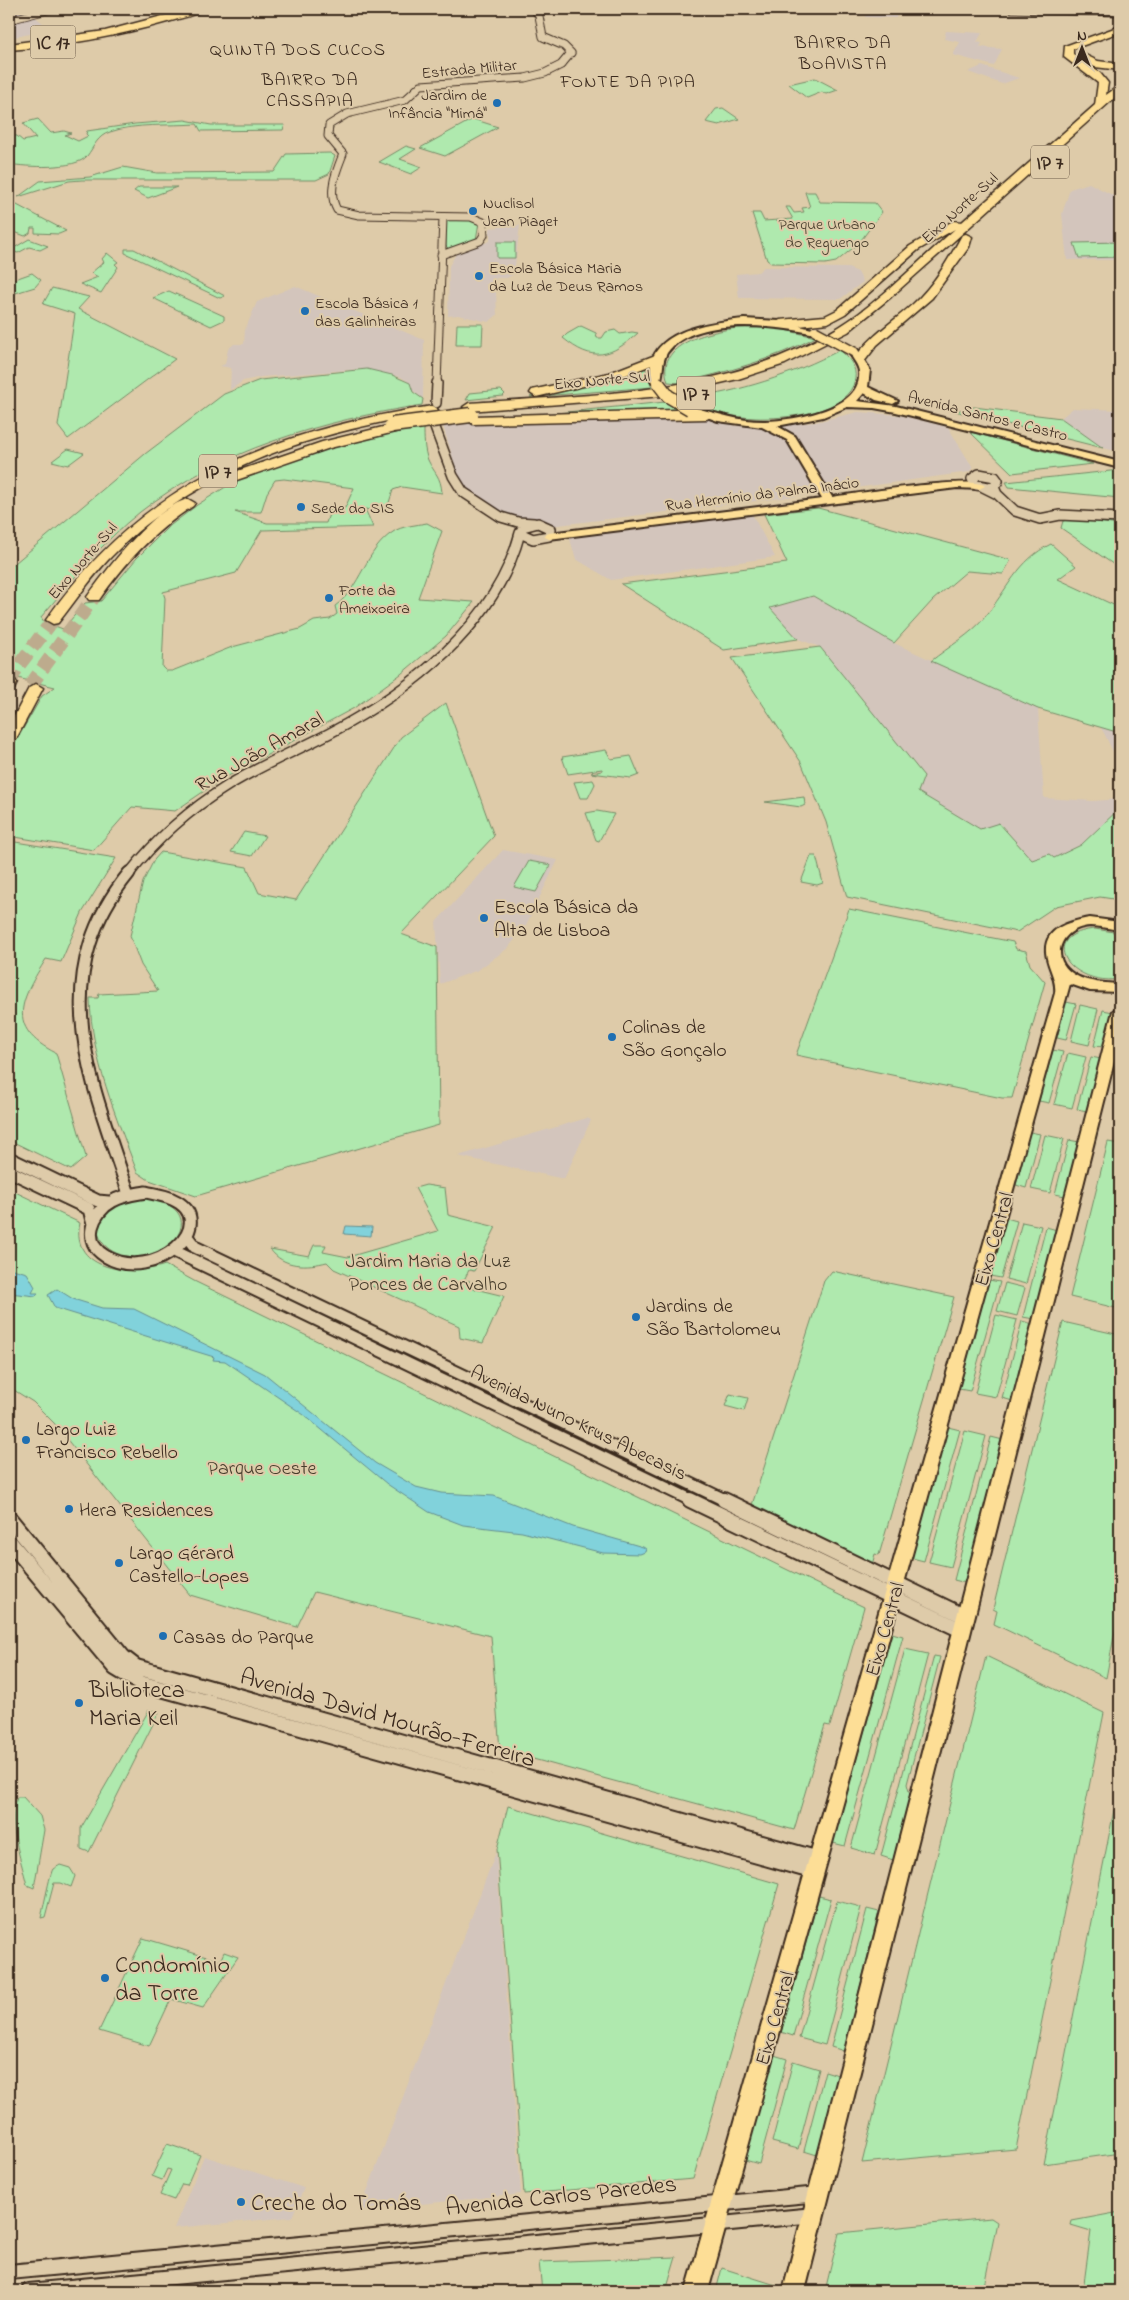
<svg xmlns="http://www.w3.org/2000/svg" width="1129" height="2300" font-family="'Indie Flower',sans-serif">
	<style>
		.built { fill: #d3c5bc }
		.green { fill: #afe9ae; stroke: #758a66; fill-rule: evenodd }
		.water { fill: #81d2db; stroke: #658f8f }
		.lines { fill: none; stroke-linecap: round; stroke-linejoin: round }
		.highway-tunnel { stroke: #bdab8d; stroke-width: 14; stroke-dasharray: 14 7; stroke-linecap: butt }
		.minor-far3-casing { stroke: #3b2a1e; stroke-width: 9 }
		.minor-far2-casing { stroke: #3b2a1e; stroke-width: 12 }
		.minor-far1-casing { stroke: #3b2a1e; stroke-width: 15 }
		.minor-casing { stroke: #3b2a1e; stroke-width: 18 }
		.major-casing { stroke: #3b2a1e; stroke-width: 4 }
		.highway-casing { stroke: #3b2a1e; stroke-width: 3 }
		.minor-far3 { stroke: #decba9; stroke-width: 7 }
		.minor-far2 { stroke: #decba9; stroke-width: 9 }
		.minor-far1 { stroke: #decba9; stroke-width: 11 }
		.minor { stroke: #decba9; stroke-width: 14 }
		.major { fill: #fdde96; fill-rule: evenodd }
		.highway { fill: #fdde96; fill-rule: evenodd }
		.major-bridge-far1-casing { stroke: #3b2a1e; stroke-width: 12; stroke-linecap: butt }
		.major-bridge-casing { stroke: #3b2a1e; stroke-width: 15; stroke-linecap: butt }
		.highway-bridge-casing { stroke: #3b2a1e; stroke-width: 17; stroke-linecap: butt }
		.major-bridge-far1 { stroke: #fdde96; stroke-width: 9 }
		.major-bridge { stroke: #fdde96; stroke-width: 12 }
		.highway-bridge { stroke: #fdde96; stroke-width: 14 }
		.poi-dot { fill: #1f6fb2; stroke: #decba9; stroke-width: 2 }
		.labels { text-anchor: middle; stroke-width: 4; stroke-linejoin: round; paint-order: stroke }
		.far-street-label { font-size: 16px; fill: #3b2a1e; stroke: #decba9 }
		.far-poi-label { font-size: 16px; fill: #3b2a1e; stroke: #decba9; text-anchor: start }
		.far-park-label { font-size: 16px; fill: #473d2c; stroke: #decba9 }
		.far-neighbourhood-label { font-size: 18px; letter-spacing: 1px; fill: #3b2a1e; stroke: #decba9 }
		.shield { fill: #decba9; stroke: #6c5a48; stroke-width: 1 }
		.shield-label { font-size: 19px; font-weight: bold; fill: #3b2a1e }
		.street-label { font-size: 20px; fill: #3b2a1e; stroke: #decba9 }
		.poi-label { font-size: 20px; fill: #3b2a1e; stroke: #decba9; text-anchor: start }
		.park-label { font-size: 20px; fill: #473d2c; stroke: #decba9 }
		.near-poi-label { font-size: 24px; fill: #3b2a1e; stroke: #decba9; text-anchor: start }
		.near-street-label { font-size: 24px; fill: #3b2a1e; stroke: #decba9 }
	</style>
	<rect width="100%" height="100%" fill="#decba9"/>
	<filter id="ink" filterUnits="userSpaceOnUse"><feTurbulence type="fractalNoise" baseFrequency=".02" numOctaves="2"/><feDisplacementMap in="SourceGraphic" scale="10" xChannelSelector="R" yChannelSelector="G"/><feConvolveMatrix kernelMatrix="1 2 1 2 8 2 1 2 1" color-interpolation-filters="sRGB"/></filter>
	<g filter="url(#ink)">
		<path class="built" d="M9,9H26L51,30L9,38Z
			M866,9H897L896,18L865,17Z
			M946,31L982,33L977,42L982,43L980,47L1002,49L994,66L953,55L960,42L944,39Z
			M982,66L1019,78L1002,84L968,72Z
			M1089,183L1120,199V260H1067L1062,214L1070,189Z
			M520,225L514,274L507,278H496L495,281L485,285L496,291L497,315L489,322L458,315L448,316L449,266L456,254L490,241V228Z
			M764,267L848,268L858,272L863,282L840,299L739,298L736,274L758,272Z
			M295,286L424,340L423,399L413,391L410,383L401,377L362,369L261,377L243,381L230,390L231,368L220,366L225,364L228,349L234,344H244L245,330L257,302Z
			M1073,408L1120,410V452L1103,448L1061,418Z
			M858,412L899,415L948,427L973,468L969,472L805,495L542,527L520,525L469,491L458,475L443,426L479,423L700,418L737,426L763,427L816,422Z
			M751,512L775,557L611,580L576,559L569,536Z
			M813,596L894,643L1038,709L1044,798L1093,801L1120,799V808L1081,845L1054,858L1049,854L1032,860L1000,824L980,829L917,792L924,776L820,647L798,639L770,608Z
			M1100,727L1120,733V766L1104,733Z
			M503,850L558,860L525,927L508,948L478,970L440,984L436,922Z
			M587,1118L591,1120L564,1179L458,1156Z
			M496,1852L521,2194L360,2210Z
			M204,2156L304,2188L292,2217L174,2228Z"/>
		<path class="green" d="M815,78L838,90L826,94L822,92L807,98L789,84Z
			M723,108L739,119L719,125L706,122L716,109Z
			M38,119L51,133L64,131L71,133L65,135L78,141L88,136L86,134L87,131L135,124L185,120L211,125H285L283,130L201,131L197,124C169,126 136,123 110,132C97,136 94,147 87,156C76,170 25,167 9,164V136H17L23,141L36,138L23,123Z
			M473,119L498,127L445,156L420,148Z
			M406,146L416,149L400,159L422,167L411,174L379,162Z
			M330,153L335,156L329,174L316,180H82L69,181L18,197L40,181L90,177L123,167L157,173L274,172L286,154Z
			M139,187H177L148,198L134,191Z
			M805,192H815L820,202L875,203L882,212L859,243L836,262L825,264L771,263L767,260L752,213H760L764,221L793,219L786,207H790L794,213L804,212L802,208L810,207Z
			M15,204L66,231L59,234L35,233V228H31L30,233L25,236L9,230V206Z
			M450,219L473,220L479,222L476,240L449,249L446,246V221Z
			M29,239L48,246L40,250L29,247L18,253L9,251Z
			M497,242H515V258H497Z
			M1120,242V257L1079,258L1074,243Z
			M125,249H134L225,296L220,298L125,253Z
			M107,253L118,262L115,264L118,267L101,293L80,284L98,277L91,273L104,262L102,259Z
			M32,273L41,280L35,287L9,295V278L15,279Z
			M52,288L89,297L78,309L175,359L68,439L58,426L75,314L43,304Z
			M169,291L224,316V320L211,326L153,298Z
			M457,324H483L482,345H456Z
			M581,326L596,333L597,338H602L606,332L615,330L620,334L632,332L638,333C611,357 593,363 563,338L567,334Z
			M737,328H775L816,337C772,360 727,372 679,383L668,382C654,343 709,332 737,328Z
			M840,350C849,358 857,367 855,379C849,414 783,419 755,418C730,417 707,411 686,399C739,392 792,375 840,350Z
			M645,367L652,387L530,397L619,377Z
			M367,369L392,375L410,383L413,392L423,399L422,405C324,420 219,450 140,512C102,542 72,581 41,617L44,622L63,629L85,603L101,601L136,559L167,528L197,505L235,481L294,457H306L339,445L389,432L424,427C424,438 424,450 428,460C434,473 441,476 442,493L402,487L393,490L386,512L365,509L373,527L262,530L236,573L163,592L165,598L162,667L166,671H172L232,647L300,629L314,621L330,619L337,614L335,606C361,588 365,550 393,532C401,526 417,525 427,523L442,531L418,598L474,602L446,636L401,674L354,708L219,781L175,811L132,807L94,850L9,836V753L42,696L55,687L9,676V568L145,454L224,394L260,380ZM284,479L354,488L345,508H331L326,523H267L235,512H261L267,493L275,480Z
			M501,390L505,394L503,396L466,400L470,393Z
			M665,402L683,411L547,414Z
			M974,407L1061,418L1103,448L955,411Z
			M970,432L1093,464L1012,473Z
			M68,449L84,453L68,465L52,461Z
			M1120,470V498L1009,487L1006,482Z
			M818,508L1011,560L1003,574L967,571L933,600L894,643L813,596L770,608L798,639L724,650L621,584L787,563L764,514Z
			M1072,519L1120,525V569L1061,528L1063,521Z
			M1051,544L1076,566L1058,579L1120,608V733L1038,709L931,661C947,648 973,633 985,617C1007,590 1018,560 1051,544Z
			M820,647L924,776L918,792L980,829L999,823L1032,860L1049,854L1054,858L1081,845L1120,808V900L1100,897L1056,906L1017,932L847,897L826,822L801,762L732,658Z
			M446,703L494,836L401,934L437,947L439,1125L196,1196L149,1180L137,1172C116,1115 91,1059 90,998H98L99,994L158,991L141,965L130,936L143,882L154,860L161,852L247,867L259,893L296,900L401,737Z
			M606,750L611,759L631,756L639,775L631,778L591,773L602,771V769L568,774L562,757Z
			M593,780L595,784L588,798H580L574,782Z
			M804,797L805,805L801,807L765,802Z
			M597,811L614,814L599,841L596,840L586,813Z
			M244,832L265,836L252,856L231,852Z
			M9,841L116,858L82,913L61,962L46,959C22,998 4,1027 56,1053L86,1157L71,1170L9,1140Z
			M811,856H816L823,883L817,885L801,882Z
			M529,861L551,865L536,892L514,887Z
			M849,909L1013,942L1016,949L1026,951L1030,965L1045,982L1012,1098H1002L796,1055Z
			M1095,929L1120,933V979C1071,987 1034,935 1095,929Z
			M1066,1002L1076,1004L1066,1040L1057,1038Z
			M1080,1005L1098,1009L1089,1045L1071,1041Z
			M1103,1010L1113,1012L1104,1047L1094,1046Z
			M1053,1050L1063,1052L1049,1103L1039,1101Z
			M1068,1053L1086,1057L1072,1108L1054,1104Z
			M1091,1057L1101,1059L1087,1111L1077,1109Z
			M1030,1132L1040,1134L1026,1188L1016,1185Z
			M1045,1135L1064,1139L1050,1193L1031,1189Z
			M1069,1140L1079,1142L1065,1196L1055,1194Z
			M1108,1142L1120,1144V1309L1070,1297Z
			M426,1185L445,1188L448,1215L496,1227L474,1271L469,1270L464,1280L470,1281L467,1287L504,1296L483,1343L460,1338L459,1326L334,1269L327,1262C307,1267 283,1268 270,1249L309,1256L314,1245H326L323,1252L348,1257L438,1231L415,1188Z
			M9,1189L80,1223C69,1272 134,1276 165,1265L194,1281L864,1607L830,1726L825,1725L794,1830L500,1750L491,1636L314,1592L297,1627L190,1595L54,1423L33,1402L9,1387Z
			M144,1198C163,1199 191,1211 178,1235C173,1244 164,1250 154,1253C103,1272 64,1212 144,1198Z
			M1006,1218L1017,1221L1001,1278L990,1276Z
			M1022,1222L1041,1226L1026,1284L1006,1279Z
			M1046,1227L1057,1230L1034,1319L1023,1317Z
			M832,1271L954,1297L879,1555L875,1554L872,1565L751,1508L824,1281Z
			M989,1280L1000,1282L970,1391L959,1389Z
			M1005,1283L1025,1288L1017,1316L997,1311Z
			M996,1315L1017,1320L996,1397L975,1393Z
			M1022,1321L1033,1324L1013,1401L1002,1398Z
			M1063,1322L1120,1335V1605L1106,1678L994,1624L997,1611L993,1609Z
			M730,1394L748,1398L744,1411L725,1406Z
			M948,1427L960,1430L924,1561L912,1558Z
			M965,1431L986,1436L951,1567L929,1562Z
			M991,1437L1003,1440L966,1583L954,1580Z
			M892,1633L903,1636L845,1846L833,1843Z
			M905,1649L928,1654L875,1855L851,1848Z
			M934,1656L940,1657L907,1784L910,1795L893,1860L881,1856Z
			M986,1656L1104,1713L1016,2149L862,2163Z
			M149,1710L159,1712L89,1852L81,1849V1828Z
			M17,1797H23L40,1816L44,1830L34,1888L27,1885C20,1856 8,1826 17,1797Z
			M508,1806L779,1884L693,2179L524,2194L497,1849Z
			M1114,1810L1120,1812V2153L1044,2164Z
			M60,1865L70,1868L75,1876L71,1887L61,1883H54L45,1917L41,1918C43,1910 50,1873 53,1869C54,1868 59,1866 60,1865Z
			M819,1896L831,1899L793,2036L781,2032Z
			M837,1901L861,1907L825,2045L799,2038Z
			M867,1909L879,1912L844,2051L831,2047Z
			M143,1938L220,1961L224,1952L238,1957L203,2008L171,1999L149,2046L99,2031Z
			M774,2055L787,2059L759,2164L745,2160Z
			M793,2061L819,2069L798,2149L772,2142Z
			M825,2071L838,2075L817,2155L804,2151Z
			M167,2144L200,2155L187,2185L182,2184L174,2200L160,2195L171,2170L167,2169L162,2180L152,2176Z
			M1120,2212V2291H1083L1091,2231L1071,2225L1072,2221Z
			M991,2218L997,2222L983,2291H825L839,2233Z
			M676,2257L666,2291H542L539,2262Z
			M722,2268L779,2286L778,2291H716Z"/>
		<path class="water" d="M346,1226L372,1227L371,1236L344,1234Z
			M9,1268L27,1273L35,1287L32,1293H38L36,1296L9,1293Z
			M57,1289L73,1299L102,1308L134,1309L265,1374L375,1463L416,1487L441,1493L494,1496L573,1527L643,1547L646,1549L645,1552L640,1554L603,1553L522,1532L463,1525L429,1512L387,1484L304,1415L225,1361L213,1360L214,1357L55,1308L48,1295Z"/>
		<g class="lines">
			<path class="highway-tunnel" d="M10,683L16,669L53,620
				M30,686L94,597"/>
			<defs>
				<path id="minor-far3" d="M1011,9L1120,12
					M9,20L51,9
					M441,255L480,241L484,235L483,222L471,217L359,215L337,210C327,192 336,172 343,154L328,136L329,125L347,114L405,100L421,85L525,78L545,73L561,65L571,53L564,46L543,37L539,16L534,9
					M437,384L443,218"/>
				<path id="minor-far2" d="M436,403L437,383
					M434,425L453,476L463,492L501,517L518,522L534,523
					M983,487L997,494L1015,511L1040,519L1060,515L1120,518
					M989,487L976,485L972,479L979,474L995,477L998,481L994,487L997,494
					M538,523L551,529L549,536L533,539L520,533L523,527Z
					M128,875C156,839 190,809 229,785C261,765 296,751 330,733C410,691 496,625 520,533"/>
				<path id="minor-far1" d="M129,873C43,979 92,1082 129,1194
					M9,1158L98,1201L109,1202
					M9,1171L89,1209L92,1221
					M146,1192C154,1194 164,1195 172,1199C224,1222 154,1286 105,1256C81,1242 92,1212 113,1201C123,1195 135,1194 146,1192Z
					M188,1238L195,1247L727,1501
					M176,1252L693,1501"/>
				<path id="minor" d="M690,1500L963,1631
					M724,1500L966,1617
					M9,1518L123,1657L136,1667L819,1859
					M9,1541L115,1668L140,1683L815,1872
					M9,2272L819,2194
					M29,2291L814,2215"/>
				<path id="major" d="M744,319L780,321L820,331L815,334C777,326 694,315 667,353C661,363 664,373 660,382H652L651,380C651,375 650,369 651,364C659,328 715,322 744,319Z
					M854,349L858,350L870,370L868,387L898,401L893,404L876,400L864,393L857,401L896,406L1120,462V468L896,412L874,408L847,407L823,417L777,426L795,436L832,497C855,494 973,475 985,486L979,489L957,488L549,539L543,536L549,533L822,499L787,440L762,427L718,421L687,410L692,407C716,413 738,421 763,421C791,421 863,410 859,372C859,366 852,358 849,352Z
					M1090,918L1120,922V930C1111,929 1099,926 1090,926C1060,928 1048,959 1075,975C1089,983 1105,983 1120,984V992L1090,991L1070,984L708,2291H686L1055,993C1057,978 1047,967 1046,952C1044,927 1072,921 1090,918Z
					M1120,1006V1038L805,2291H783L1113,1011Z"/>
				<path id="highway" d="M189,9H203C196,16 181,18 171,21C118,36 64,46 9,50V44L105,31Z
					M1120,26V32L1073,49V54L1076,56L1081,53L1098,61L1120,64V70L1095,67L1084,62L1100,73L1108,83L1106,95L1120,85V93L891,297L848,332L785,364L738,379L663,396L469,411L463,407L469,403C595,394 728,395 839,327C878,303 920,260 955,229L918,250L845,314L828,323L780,328L774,324L780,320L825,316L837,310L910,246L953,221L962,222L1095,105L1098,83L1064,57L1065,46Z
					M966,234L972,237L969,247L932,298L877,345L864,362H856L854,359C870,336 893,322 913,304C934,285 949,259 962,235Z
					M658,354L664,358L662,361L618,378L536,397L530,393L532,390L609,373Z
					M432,406L438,410L436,413C420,417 403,418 387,421C331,433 274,448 223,476L322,442L395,424L399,425L401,428L399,431L330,448L231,482H221V477C183,497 146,521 116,552C94,573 77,599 58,623L53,624L46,620C144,480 269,432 432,406Z
					M675,410L707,411L713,415L707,419L473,424L467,420L473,416Z
					M188,499L195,503L193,506C154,531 125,563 99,600H89L87,597C107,569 154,507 188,499Z
					M9,679L15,680L17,683L14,689L9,690Z
					M36,684L43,688L16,739L9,743V726L29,688Z"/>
			</defs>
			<use href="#minor-far3" class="minor-far3-casing"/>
			<use href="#minor-far2" class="minor-far2-casing"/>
			<use href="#minor-far1" class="minor-far1-casing"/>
			<use href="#minor" class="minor-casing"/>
			<use href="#major" class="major-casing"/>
			<use href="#highway" class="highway-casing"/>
			<use href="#minor-far3" class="minor-far3"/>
			<use href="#minor-far2" class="minor-far2"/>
			<use href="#minor-far1" class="minor-far1"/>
			<use href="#minor" class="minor"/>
			<use href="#major" class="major"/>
			<use href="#highway" class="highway"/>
			<defs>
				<path id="major-bridge-far1" d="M815,331L854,352
					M656,380L659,384"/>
				<path id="major-bridge" d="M658,383L668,396L690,409"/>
				<path id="highway-bridge" d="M392,425L471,415"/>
			</defs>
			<use href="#major-bridge-far1" class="major-bridge-far1-casing"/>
			<use href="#major-bridge" class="major-bridge-casing"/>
			<use href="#highway-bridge" class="highway-bridge-casing"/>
			<use href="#major-bridge-far1" class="major-bridge-far1"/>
			<use href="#major-bridge" class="major-bridge"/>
			<use href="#highway-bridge" class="highway-bridge"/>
		</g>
	</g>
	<g class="poi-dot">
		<circle cx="497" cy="103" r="5"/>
		<circle cx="473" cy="211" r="5"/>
		<circle cx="479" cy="276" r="5"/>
		<circle cx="305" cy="311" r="5"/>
		<circle cx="301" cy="507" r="5"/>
		<circle cx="329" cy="598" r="5"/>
		<circle cx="484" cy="918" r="5"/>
		<circle cx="612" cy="1037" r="5"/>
		<circle cx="636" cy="1317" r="5"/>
		<circle cx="26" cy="1440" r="5"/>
		<circle cx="69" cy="1509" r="5"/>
		<circle cx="119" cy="1563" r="5"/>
		<circle cx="163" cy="1636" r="5"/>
		<circle cx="79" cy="1703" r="5"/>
		<circle cx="105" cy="1978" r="5"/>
		<circle cx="241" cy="2202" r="5"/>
	</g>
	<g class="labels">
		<g class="far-street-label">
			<text transform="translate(469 68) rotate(-5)" y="6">Estrada Militar</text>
			<text transform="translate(959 207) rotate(-42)" y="6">Eixo Norte-Sul</text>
			<text transform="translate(602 379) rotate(-5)" y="6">Eixo Norte-Sul</text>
			<text transform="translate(988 415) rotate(14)" y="6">Avenida Santos e Castro</text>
			<text transform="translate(762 493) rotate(-7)" y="6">Rua Hermínio da Palma Inácio</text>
			<text transform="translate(82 560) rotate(-49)" y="6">Eixo Norte-Sul</text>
		</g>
		<g class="far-poi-label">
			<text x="487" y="100" text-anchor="end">Jardim de<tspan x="487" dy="18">Infância "Mimá"</tspan></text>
			<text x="483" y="208">Nuclisol<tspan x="483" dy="18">Jean Piaget</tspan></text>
			<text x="489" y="273">Escola Básica Maria<tspan x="489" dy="18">da Luz de Deus Ramos</tspan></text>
			<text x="315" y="308">Escola Básica 1<tspan x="315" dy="18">das Galinheiras</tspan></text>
			<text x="311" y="513">Sede do SIS</text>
			<text x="339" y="595">Forte da<tspan x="339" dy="18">Ameixoeira</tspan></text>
		</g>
		<g class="far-park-label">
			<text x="827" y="229">Parque Urbano<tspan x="827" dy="18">do Reguengo</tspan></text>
		</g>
		<g class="far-neighbourhood-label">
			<text x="843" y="48">BAIRRO DA<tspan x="843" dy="21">BOAVISTA</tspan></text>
			<text x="298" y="55">QUINTA DOS CUCOS</text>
			<text x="310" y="85">BAIRRO DA<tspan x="310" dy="21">CASSAPIA</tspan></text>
			<text x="628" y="87">FONTE DA PIPA</text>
		</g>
		<g class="shield">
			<rect x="30.5" y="25.5" width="45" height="33" rx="4"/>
			<rect x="1031" y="145.5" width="38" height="33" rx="4"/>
			<rect x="677" y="376.5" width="38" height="33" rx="4"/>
			<rect x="199" y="454.5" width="38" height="33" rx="4"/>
		</g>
		<g class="shield-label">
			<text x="53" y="49">IC 17</text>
			<text x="1050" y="169">IP 7</text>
			<text x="696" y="400">IP 7</text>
			<text x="218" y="478">IP 7</text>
		</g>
		<g class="street-label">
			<text transform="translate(259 751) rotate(-29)" y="7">Rua João Amaral</text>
			<text transform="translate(993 1239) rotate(-74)" y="7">Eixo Central</text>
			<text transform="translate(579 1422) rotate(26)" y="7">Avenida Nuno Krus Abecasis</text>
			<text transform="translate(884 1629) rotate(-74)" y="7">Eixo Central</text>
			<text transform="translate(774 2018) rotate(-74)" y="7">Eixo Central</text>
		</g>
		<g class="poi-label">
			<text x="494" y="913">Escola Básica da<tspan x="494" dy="23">Alta de Lisboa</tspan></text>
			<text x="622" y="1033">Colinas de<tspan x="622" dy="23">São Gonçalo</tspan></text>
			<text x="646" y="1312">Jardins de<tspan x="646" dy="23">São Bartolomeu</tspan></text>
			<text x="36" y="1435">Largo Luiz<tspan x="36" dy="23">Francisco Rebello</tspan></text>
			<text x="79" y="1516">Hera Residences</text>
			<text x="129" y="1559">Largo Gérard<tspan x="129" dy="23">Castello-Lopes</tspan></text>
			<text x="173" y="1643">Casas do Parque</text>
		</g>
		<g class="park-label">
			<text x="428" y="1267">Jardim Maria da Luz<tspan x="428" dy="23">Ponces de Carvalho</tspan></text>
			<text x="262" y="1474">Parque Oeste</text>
		</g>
		<g class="near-poi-label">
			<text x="89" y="1697">Biblioteca<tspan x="89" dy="28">Maria Keil</tspan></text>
			<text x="115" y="1972">Condomínio<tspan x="115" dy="28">da Torre</tspan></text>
			<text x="251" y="2210">Creche do Tomás</text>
		</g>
		<g class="near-street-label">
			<text transform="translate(388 1717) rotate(16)" y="8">Avenida David Mourão-Ferreira</text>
			<text transform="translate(561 2195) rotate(-6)" y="8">Avenida Carlos Paredes</text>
		</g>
	</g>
	<rect width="1129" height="2300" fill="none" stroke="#decba9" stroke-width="30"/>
	<rect x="15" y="15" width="1099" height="2270" fill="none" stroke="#3b2a1e" stroke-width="2" filter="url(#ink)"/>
	<g transform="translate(1082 48)" stroke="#decba9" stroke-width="4" paint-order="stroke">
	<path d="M0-4L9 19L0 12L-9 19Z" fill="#3b2a1e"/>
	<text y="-8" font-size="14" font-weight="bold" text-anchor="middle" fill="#3b2a1e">N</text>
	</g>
</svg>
